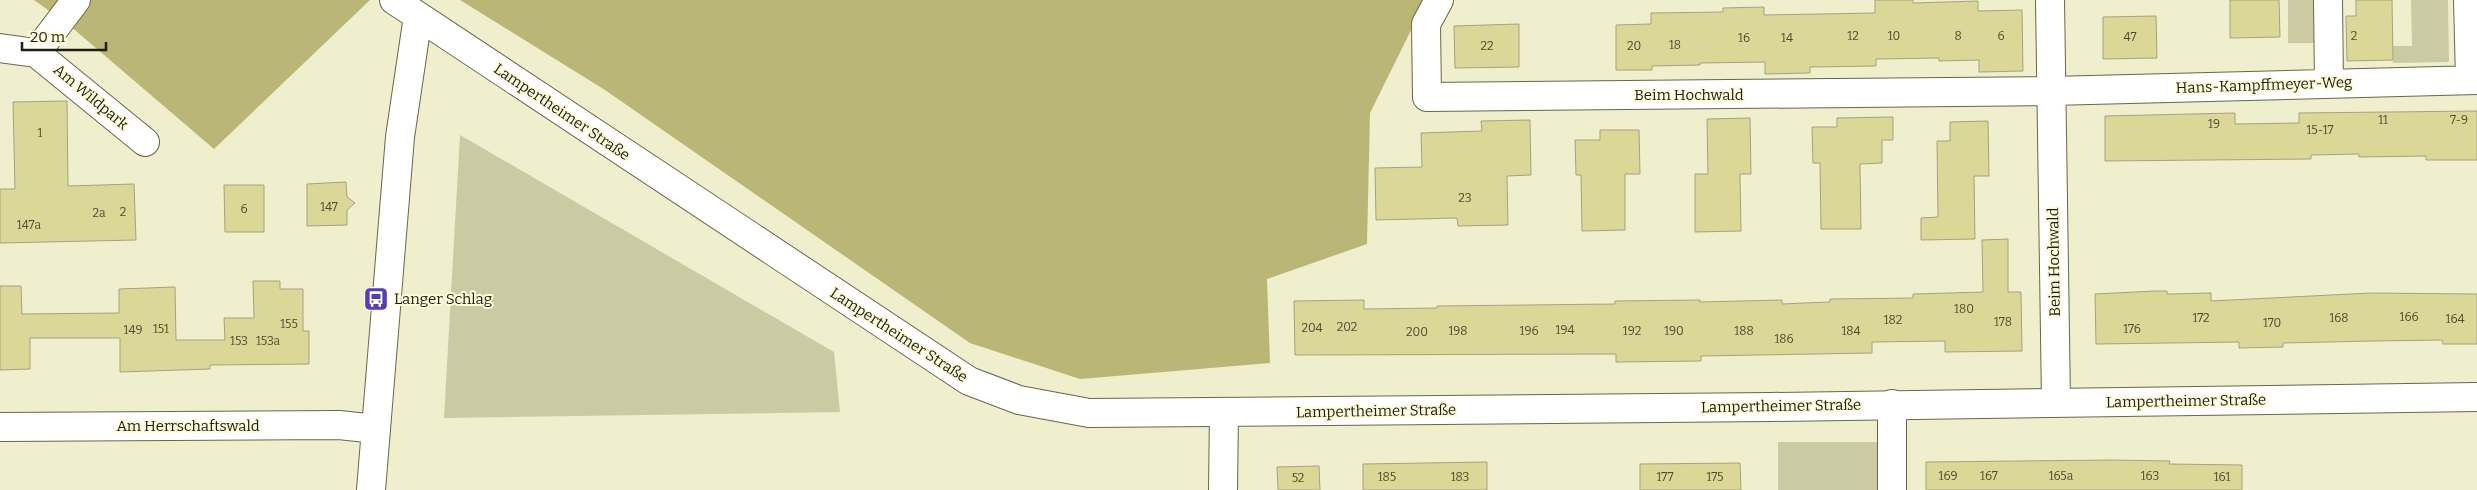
<svg xmlns="http://www.w3.org/2000/svg" width="2477" height="490" font-family="Bitter,serif">
	<style>
		.green { fill: #cccaa2 }
		.forest { fill: #bab676 }
		.building { fill: #dbd796; stroke: #a4a284 }
		.lines { fill: none; stroke-linecap: round; stroke-linejoin: round }
		.minor-casing { stroke: #69674b; stroke-width: 30 }
		.tertiary-casing { stroke: #69674b; stroke-width: 30 }
		.minor { stroke: #fff; stroke-width: 28 }
		.tertiary { stroke: #fff; stroke-width: 28 }
		.labels { text-anchor: middle; stroke-width: 4; stroke-linejoin: round; paint-order: stroke }
		.number-label { font-size: 12px; fill: #4d4c33 }
		.street-label { font-size: 15px; fill: #1e1e12; stroke: #fcfbda }
		.poi-label { font-size: 15px; fill: #1e1e12; stroke: #fcfbda; text-anchor: start }
	</style>
	<rect width="100%" height="100%" fill="#efeecd"/>
	<path class="green" d="M2288,0H2313L2314,43H2288Z
		M2411,0H2448L2449,62L2393,63V46H2412Z
		M460,135L834,352L840,412L444,418Z
		M1778,442H1877L1879,490H1778Z"/>
	<path class="forest" d="M34,0H370L214,149L69,25Z
		M460,0H1426L1370,113L1367,244L1267,279L1270,363L1080,379L970,343L605,90Z"/>
	<path class="building" d="M1875,0H1913V3L1978,1V11L2022,10L2023,71L1979,72V60L1939,61V58L1876,59V66L1810,67V73L1765,74V62L1700,63V65L1652,66V70H1616V25L1651,24V13L1723,12V8L1764,7V15L1875,13Z
		M2230,0H2279L2280,37L2230,38Z
		M2356,0H2392L2393,60L2347,61L2346,16H2356Z
		M2156,16L2157,58L2103,59V17Z
		M1519,24V67L1455,68L1454,26Z
		M67,101L68,186L134,184L136,240L0,243V189H15L13,102Z
		M2477,111V160H2426V156L2359,157V154L2311,155V159L2105,161V116L2235,113V124L2299,123V113Z
		M1893,117V140H1882V163L1860,164L1861,229H1821L1820,163H1813L1812,127H1837V118Z
		M1750,118L1751,174H1740L1741,231L1695,232V174H1708L1707,119Z
		M1530,120L1531,175L1507,176L1508,225L1458,226L1457,218L1376,220L1375,168L1422,167L1421,133L1482,131L1481,121Z
		M1988,121L1989,176H1974L1975,239L1921,240V218L1938,217L1937,141H1950V122Z
		M1600,130H1639L1640,174H1625V230L1582,231L1581,175H1576L1575,140H1600Z
		M346,182L347,197L355,203L347,210V225L307,226V184Z
		M224,185H264V232H225Z
		M2008,239V292H2021L2022,351L1945,352V341L1872,342V353L1701,356V361L1616,362V354L1295,355L1294,301L1364,300V309L1437,308V306L1615,304V301L1700,300V302L1782,300V304L1804,303L1830,302V299L1913,298V294L1983,292L1982,240Z
		M253,281H280V289H303V331H309V364L210,365V369L120,372V338H30V369L0,370V286H21L22,314L119,313V289L175,287L176,340H225L224,318H254Z
		M2155,291H2167V294L2211,293V301L2371,293L2477,294V344H2443L2442,340L2372,341L2283,343V347L2239,348V342L2096,344L2095,294Z
		M2111,460L2170,461L2169,464L2242,465V490H1926V462Z
		M1487,462V490H1363V464Z
		M1740,463L1741,490H1640V464Z
		M1319,466L1320,490H1278L1277,467Z"/>
	<g class="lines">
		<defs>
			<path id="minor" d="M1439,0L1426,24L1427,97L2051,91L2477,80
				M2050,0L2056,402
				M2328,0L2329,84
				M2468,0L2470,80
				M0,48L36,53L145,142
				M36,53L76,0
				M371,490L376,429
				M1223,490L1224,412
				M1892,490V404"/>
			<path id="tertiary" d="M394,0L969,381L1019,400L1089,413L1770,407L2477,397
				M0,427L339,425L376,429L400,137L418,16"/>
		</defs>
		<use href="#minor" class="minor-casing"/>
		<use href="#tertiary" class="tertiary-casing"/>
		<use href="#minor" class="minor"/>
		<use href="#tertiary" class="tertiary"/>
	</g>
	<defs>
		<symbol id="bus-square" viewBox="-11 -11 22 22"><rect x="-9" y="-9" width="18" height="18" rx="4" fill="#543fb6" stroke="#fcfbda"/><path d="M-5-6H5V4H4V6H2V4H-2V6H-4V4H-5ZM-3.5-4V0h7V-4ZM-3.5 1.2v1.5H-2V1.2ZM2 1.2v1.5H3.5V1.2Z" fill="#fff"/></symbol>
	</defs>
	<g fill-rule="evenodd">
		<use href="#bus-square" x="362" y="285" width="28" height="28"/>
	</g>
	<g class="labels">
		<g class="number-label">
			<text x="1853" y="40">12</text>
			<text x="1894" y="40">10</text>
			<text x="1958" y="40">8</text>
			<text x="2001" y="40">6</text>
			<text x="2354" y="40">2</text>
			<text x="2130" y="41">47</text>
			<text x="1744" y="42">16</text>
			<text x="1787" y="42">14</text>
			<text x="1675" y="49">18</text>
			<text x="1487" y="50">22</text>
			<text x="1634" y="50">20</text>
			<text x="2383" y="124">11</text>
			<text x="2459" y="124">7-9</text>
			<text x="2214" y="128">19</text>
			<text x="2320" y="134">15-17</text>
			<text x="40" y="137">1</text>
			<text x="1465" y="202">23</text>
			<text x="329" y="211">147</text>
			<text x="244" y="213">6</text>
			<text x="123" y="216">2</text>
			<text x="99" y="217">2a</text>
			<text x="29" y="229">147a</text>
			<text x="1964" y="313">180</text>
			<text x="2409" y="321">166</text>
			<text x="2201" y="322">172</text>
			<text x="2339" y="322">168</text>
			<text x="2455" y="323">164</text>
			<text x="1893" y="324">182</text>
			<text x="2003" y="326">178</text>
			<text x="2272" y="327">170</text>
			<text x="289" y="328">155</text>
			<text x="1347" y="331">202</text>
			<text x="1312" y="332">204</text>
			<text x="161" y="333">151</text>
			<text x="2132" y="333">176</text>
			<text x="133" y="334">149</text>
			<text x="1565" y="334">194</text>
			<text x="1458" y="335">198</text>
			<text x="1529" y="335">196</text>
			<text x="1632" y="335">192</text>
			<text x="1674" y="335">190</text>
			<text x="1744" y="335">188</text>
			<text x="1851" y="335">184</text>
			<text x="1417" y="336">200</text>
			<text x="1784" y="343">186</text>
			<text x="239" y="345">153</text>
			<text x="268" y="345">153a</text>
			<text x="1948" y="480">169</text>
			<text x="1989" y="480">167</text>
			<text x="2061" y="480">165a</text>
			<text x="2150" y="480">163</text>
			<text x="1387" y="481">185</text>
			<text x="1460" y="481">183</text>
			<text x="1665" y="481">177</text>
			<text x="1715" y="481">175</text>
			<text x="2222" y="481">161</text>
			<text x="1298" y="482">52</text>
		</g>
		<g class="street-label">
			<text transform="translate(2264 85) rotate(-2)" y="5">Hans-Kampffmeyer-Weg</text>
			<text x="1689" y="100">Beim Hochwald</text>
			<text transform="translate(91 97) rotate(40)" y="5">Am Wildpark</text>
			<text transform="translate(562 112) rotate(34)" y="5">Lampertheimer Straße</text>
			<text transform="translate(2054 262) rotate(-91)" y="5">Beim Hochwald</text>
			<text transform="translate(899 335) rotate(33)" y="5">Lampertheimer Straße</text>
			<text transform="translate(2186 401) rotate(-1)" y="5">Lampertheimer Straße</text>
			<text transform="translate(1781 406) rotate(-1)" y="5">Lampertheimer Straße</text>
			<text transform="translate(1376 411) rotate(-1)" y="5">Lampertheimer Straße</text>
			<text x="188" y="431">Am Herrschaftswald</text>
		</g>
		<g class="poi-label">
			<text x="394" y="304">Langer Schlag</text>
		</g>
	</g>
	<path d="M22 42v8h84v-8" fill="none" stroke="#1e1e12" stroke-width="2.5"/>
	<text x="30" y="42" font-size="15" fill="#1e1e12" stroke="#fcfbda" stroke-width="4" paint-order="stroke">20 m</text>
</svg>
